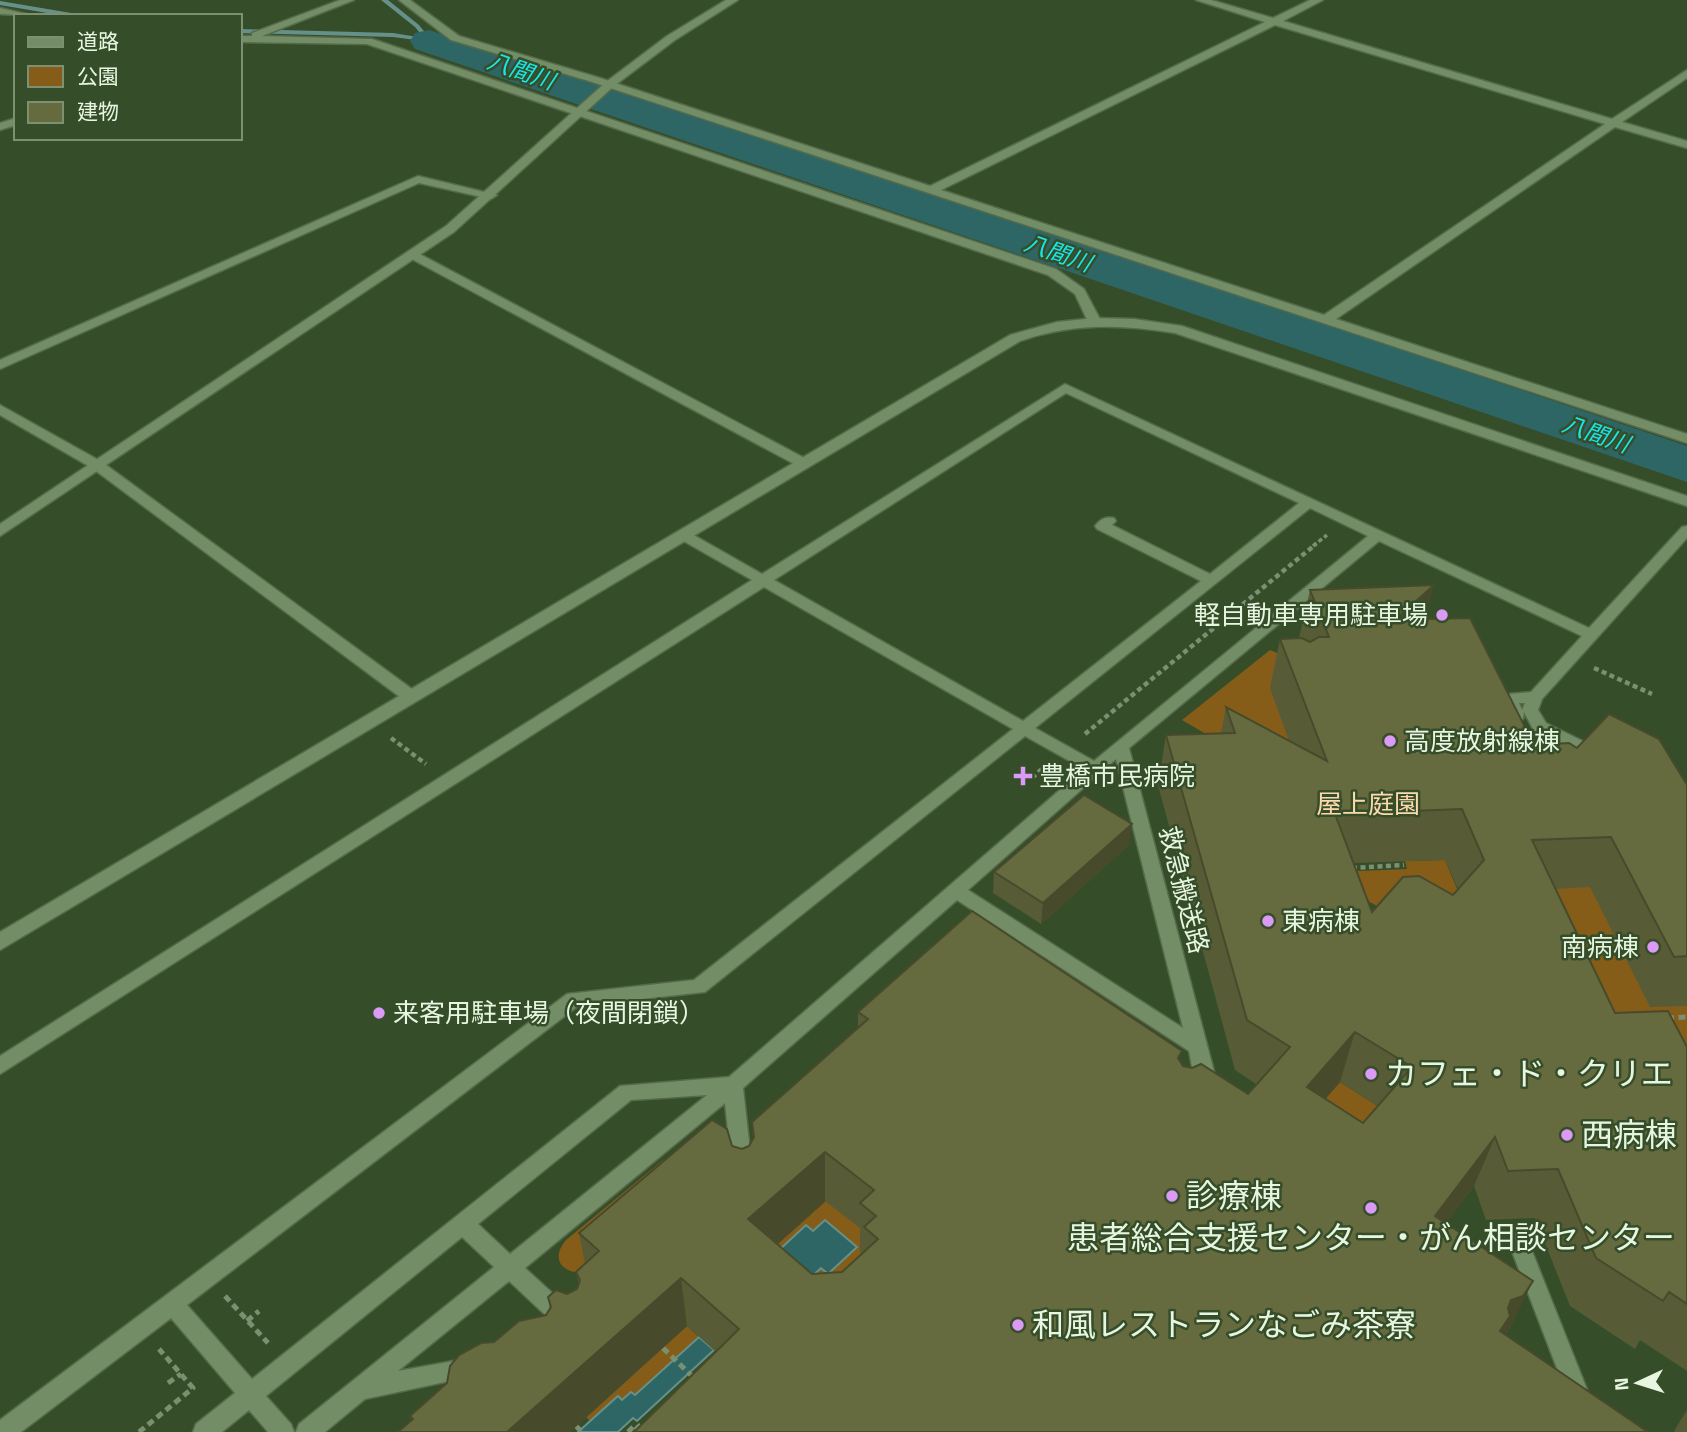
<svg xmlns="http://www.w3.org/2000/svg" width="1687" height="1432" font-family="'Titillium Web','Noto Sans JP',sans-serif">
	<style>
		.green { fill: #855d19 }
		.water { fill: #2e6666; stroke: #66918b; stroke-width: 2 }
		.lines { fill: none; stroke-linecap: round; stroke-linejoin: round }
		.stream { fill: #66918b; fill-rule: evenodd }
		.river { fill: #2e6666; fill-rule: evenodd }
		.lane-casing { stroke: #556a4a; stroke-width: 3 }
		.street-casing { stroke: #556a4a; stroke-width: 3 }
		.secondary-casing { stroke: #556a4a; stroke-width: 3 }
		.path-far2 { stroke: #7b8f71; stroke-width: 3.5; stroke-dasharray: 4.5 2.5; stroke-linecap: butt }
		.path-far1 { stroke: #7b8f71; stroke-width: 4.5; stroke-dasharray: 5 3.5; stroke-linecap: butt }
		.path { stroke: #7b8f71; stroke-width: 5; stroke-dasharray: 7 4.5; stroke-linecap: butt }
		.lane { fill: #738e66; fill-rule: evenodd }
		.street { fill: #738e66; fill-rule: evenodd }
		.secondary { fill: #738e66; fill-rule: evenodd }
		.wall { fill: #575c36; fill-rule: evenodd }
		.shaded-wall { fill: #474b2c }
		.building { fill: #656b3f; stroke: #474b2c; stroke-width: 2; fill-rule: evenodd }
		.poi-dot { fill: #db9af6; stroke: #364d29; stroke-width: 2.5 }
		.labels { text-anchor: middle; stroke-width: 5; stroke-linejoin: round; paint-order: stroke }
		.far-water-label { font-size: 23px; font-style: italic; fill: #16e7e8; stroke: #364d29 }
		.poi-label { font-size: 26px; fill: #e7f6e0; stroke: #364d29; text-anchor: start }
		.park-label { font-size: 26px; fill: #fbd9ab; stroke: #364d29 }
		.street-label { font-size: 26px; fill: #e7f6e0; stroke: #364d29 }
		.near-poi-label { font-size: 32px; fill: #e7f6e0; stroke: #364d29; text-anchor: start }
	</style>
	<rect width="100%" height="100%" fill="#364d29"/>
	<path class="green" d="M1270,650L1277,653L1290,687L1308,794L1182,720Z
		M1445,860L1458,891L1440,941L1341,886L1336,872L1407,869L1405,861Z
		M1537,877L1590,887L1687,1006V1151L1592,1063Z
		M1340,1082L1423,1135L1292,1137Z
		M673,1157L582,1273C560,1272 551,1258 566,1240L663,1160Z
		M854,1176L873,1238L875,1264L784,1297L825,1221L813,1231L753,1266Z
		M687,1326L699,1337L635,1396L622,1401L618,1396L590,1421L586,1417Z"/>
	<path class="water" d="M825,1220L857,1247L828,1274L821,1268L808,1280L777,1252L806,1225L813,1231Z
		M699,1337L714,1350L637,1421L633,1418L618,1432H578L618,1396L622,1400L631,1392L635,1395Z"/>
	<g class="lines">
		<path class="stream" d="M381,0H388L419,25L432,41L431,42L393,37L240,33V29L393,33L424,38L415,27Z
			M0,1L77,14L80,16H65L0,5Z"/>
		<path class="river" d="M429,30L1245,297L1687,446V482L415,49L410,41L415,33Z"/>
		<defs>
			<path id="lane" d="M1065,384L1589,628L1682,527L1687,526V538L1542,699L1538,710L1546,723L1603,751L1605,755L1603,759H1591L1534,731L1524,712L1523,719H1511L1501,699L1509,694L1531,692L1582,636L1379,541L1129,748L1216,1079C1211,1088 1206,1091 1196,1088L1189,1051L957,900L743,1088L752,1168L749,1174L742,1177L735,1174L732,1168L725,1103L525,1268L572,1311L575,1318L572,1325L564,1328L556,1325L509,1281L398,1371L470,1358L478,1361L481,1368L478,1375L365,1399L325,1432H296L299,1424L494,1267L462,1237L266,1396L291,1424L294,1432H268L249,1410L222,1432H193L196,1424L235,1393L171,1318L21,1432H0V1420L567,994L694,980L1013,729L764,587L0,1074V1056L752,580L680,539L678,536L680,533H690L762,574ZM1066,393L1299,503L1210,574L1112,525L1116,521L1114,518C1106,516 1100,519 1095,526L1097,529L1201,581L1023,721L774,580ZM1310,508L1368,536L1094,761L1035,728ZM1519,703H1525L1522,710ZM1025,736L1084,769L729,1077L620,1086L252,1379L187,1305L578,1006L705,992ZM1116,759L1183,1028L968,890ZM707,1095L510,1254L478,1224L631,1100Z
				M1518,1232L1525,1234L1528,1241L1590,1397L1587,1405L1579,1408L1571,1405L1568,1397L1508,1241L1511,1234Z"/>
			<path id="street" d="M340,0H354L262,36L372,39L1056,269L1084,289L1101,321L1094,325L1089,324L1075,294L1048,275L367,44L240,42V36H252V33Z
				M399,0H410L459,36L600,78L930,186L1265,22L1196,0H1211L1273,18L1310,0H1323L1283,21L1612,119L1687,70V78L1622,122L1687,141V148L1615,127L1336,319L1687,434V443L592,82L451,40ZM1275,25L1605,124L1324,315L941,190Z
				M0,8L35,16L0,14Z
				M16,118V125L0,130V123Z
				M418,176L497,195L491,199L419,183L0,369V360Z
				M412,250L810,461L812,464L805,468L800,467L408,257L406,254Z
				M0,405L102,462L416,692L419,696L416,700H404L92,468L0,415Z"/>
			<path id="secondary" d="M726,0H738L675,40L614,86L454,232L0,536V524L446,226L606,82L667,36Z
				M1095,318L1134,319L1182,326L1687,496V506L1175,333C1121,324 1072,323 1020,341L0,950V932L1010,335L1057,322Z"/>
		</defs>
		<use href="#lane" class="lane-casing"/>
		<use href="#street" class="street-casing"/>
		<use href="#secondary" class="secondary-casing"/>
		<path class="path-far2" d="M1313,546L1327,535"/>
		<path class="path-far1" d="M1594,668L1652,694
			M1085,734L1316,544
			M391,738L426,764
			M1032,778L1044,767
			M1352,868L1404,865"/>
		<path class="path" d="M1667,1018L1687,1017
			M225,1296L268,1343
			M247,1321L259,1311
			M663,1348L693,1377
			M168,1383L181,1374
			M576,1426L582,1432
			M139,1432L193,1388L159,1349
			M628,1432L635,1425L637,1428L643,1423"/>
		<use href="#lane" class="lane"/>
		<use href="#street" class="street"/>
		<use href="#secondary" class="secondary"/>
	</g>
	<path class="wall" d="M1310,590L1424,619L1534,745L1577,748L1687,785V1006L1650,1007L1590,887L1555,889L1615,1013L1687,1047V1371L1640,1340L1635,1349L1570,1306L1535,1218L1486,1220L1474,1186L1446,1223L1510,1329L716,1352L687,1326L570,1432H398L411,1420L410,1416L494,1342L546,1315L550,1309L548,1297L567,1294L577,1289L579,1285L576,1272L585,1264L579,1233L732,1146L742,1149L749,1146L753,1139L752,1122L858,1028V1012L1180,1061L1183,1066L1248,1094L1256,1084L1235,1070L1158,785L1166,735L1221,733L1226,707L1289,741L1270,688L1280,639L1299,638ZM1445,860L1458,889L1453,895L1372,912L1354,863ZM1340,1082L1378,1106L1363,1123L1325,1099ZM825,1201L860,1228V1252L862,1254L842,1272L812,1274L777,1244Z
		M1129,845L1041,924L993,893L994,872Z
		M1687,1410V1432H1676L1674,1431Z"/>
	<path class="shaded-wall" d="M1434,585L1420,634L1395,620Z
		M1132,824L1129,845L1041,924L1043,903Z
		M1355,1032L1340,1082L1292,1137L1307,1087Z
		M1495,1137L1474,1186L1415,1265L1435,1216Z
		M825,1152V1201L752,1267L748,1219Z
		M681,1278L687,1326L570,1432H507Z
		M1533,1281L1510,1329L1500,1344L1493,1346L1511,1300Z"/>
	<path class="building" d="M1434,585L1395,620L1470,618L1534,745L1569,743L1577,748L1609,714L1659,739L1687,785V956L1674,957L1611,837L1532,840L1615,1013L1668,1011L1687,1047V1304L1669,1292L1663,1301L1596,1258L1558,1169L1508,1171L1495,1137L1435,1216L1533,1281L1523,1296L1511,1300L1508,1308L1510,1316L1500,1331L1648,1432H634L739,1329L681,1278L507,1432H398L413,1419L410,1416L447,1383L450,1366L459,1355L481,1343L494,1342L519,1321L546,1315L551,1307L548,1297L556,1290L567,1294L577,1289L580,1280L576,1272L599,1251L579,1233L712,1120L727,1129L732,1146L742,1149L749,1146L754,1137L752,1122L868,1019L858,1012L972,911L1182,1051L1178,1058L1183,1066L1192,1068L1201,1064L1248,1094L1290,1047L1247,1020L1166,735L1235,733L1226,707L1327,761L1280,639L1302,638L1310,642L1319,637H1329L1310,590ZM1462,809L1484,860L1453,895L1419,876L1403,877L1372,912L1335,814ZM1355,1032L1412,1067L1363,1123L1307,1087ZM825,1152L874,1190L860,1203L876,1216L864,1227L878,1239L842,1272L812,1274L748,1219Z
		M1084,795L1132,824L1043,903L994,872Z"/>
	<g class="poi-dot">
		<circle cx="1442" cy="615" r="7"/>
		<circle cx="1390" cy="741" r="7"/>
		<path d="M1019.5 765.5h7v7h7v7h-7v7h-7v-7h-7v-7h7z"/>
		<circle cx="1268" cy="921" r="7"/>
		<circle cx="1653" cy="947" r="7"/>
		<circle cx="379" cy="1013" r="7"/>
		<circle cx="1371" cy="1074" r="7"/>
		<circle cx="1567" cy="1135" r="7"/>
		<circle cx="1172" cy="1196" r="7"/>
		<circle cx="1371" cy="1208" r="7"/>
		<circle cx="1018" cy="1325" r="7"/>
	</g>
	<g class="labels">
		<g class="far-water-label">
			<text transform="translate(521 71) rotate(19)" y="8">八間川</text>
			<text transform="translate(1058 253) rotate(19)" y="8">八間川</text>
			<text transform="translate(1596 434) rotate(19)" y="8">八間川</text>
		</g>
		<g class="poi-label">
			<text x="1428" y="624" text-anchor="end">軽自動車専用駐車場</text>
			<text x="1404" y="750">高度放射線棟</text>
			<text x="1039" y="785">豊橋市民病院</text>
			<text x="1282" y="930">東病棟</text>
			<text x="1639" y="956" text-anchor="end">南病棟</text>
			<text x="393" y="1022">来客用駐車場（夜間閉鎖）</text>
		</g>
		<g class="park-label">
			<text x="1368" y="813">屋上庭園</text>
		</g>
		<g class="street-label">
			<text transform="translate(1184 890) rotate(76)" y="9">救急搬送路</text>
		</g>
		<g class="near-poi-label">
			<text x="1385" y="1085">カフェ・ド・クリエ</text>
			<text x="1581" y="1146">西病棟</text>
			<text x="1186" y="1207">診療棟</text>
			<text x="1371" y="1249" text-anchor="middle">患者総合支援センター・がん相談センター</text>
			<text x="1032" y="1336">和風レストランなごみ茶寮</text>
		</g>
	</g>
	<rect x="14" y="14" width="228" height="126" fill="#364d29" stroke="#7d9172" stroke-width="2"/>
	<rect x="28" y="37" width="35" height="10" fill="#738e66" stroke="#7d9172" stroke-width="2"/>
	<text x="77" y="49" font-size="21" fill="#e7f6e0">道路</text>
	<rect x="28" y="66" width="35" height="21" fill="#855d19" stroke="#7d9172" stroke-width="2"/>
	<text x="77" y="84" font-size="21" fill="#e7f6e0">公園</text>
	<rect x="28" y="102" width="35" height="21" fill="#656b3f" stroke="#7d9172" stroke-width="2"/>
	<text x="77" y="119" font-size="21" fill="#e7f6e0">建物</text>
	<g transform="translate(1638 1383) rotate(266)" stroke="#364d29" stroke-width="5" paint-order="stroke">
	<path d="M0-5L12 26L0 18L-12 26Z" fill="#e7f6e0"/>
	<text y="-10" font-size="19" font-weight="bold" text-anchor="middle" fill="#e7f6e0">N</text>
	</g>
</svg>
